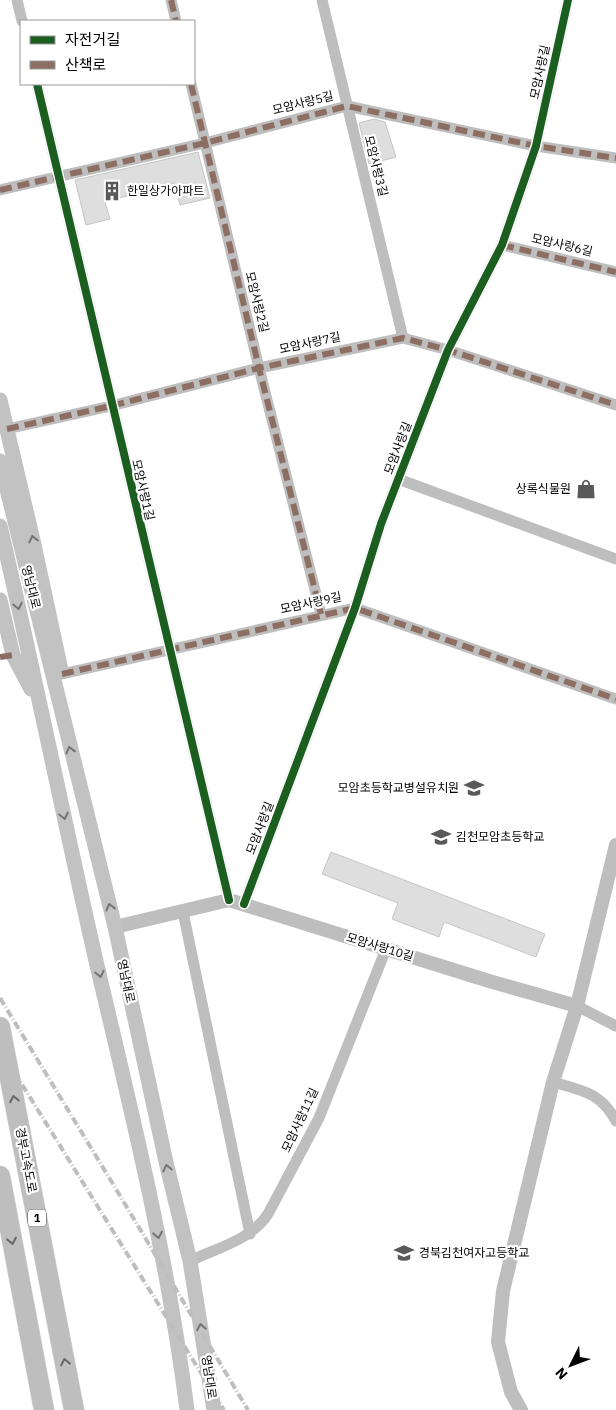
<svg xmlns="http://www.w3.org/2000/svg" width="616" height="1410" font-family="'IBM Plex Sans','Noto Sans KR',sans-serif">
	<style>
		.building { fill: #dedede; stroke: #c6c6c6 }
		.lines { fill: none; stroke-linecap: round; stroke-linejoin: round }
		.motorway-casing { stroke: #dbdbdb; stroke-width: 21 }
		.minor { stroke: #bebebe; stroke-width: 11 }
		.tertiary { stroke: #bebebe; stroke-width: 14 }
		.secondary { stroke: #c2c2c2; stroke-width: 15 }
		.motorway { stroke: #bebebe; stroke-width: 20 }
		.rail { stroke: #bebebe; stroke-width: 4; stroke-dasharray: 8 2.5 1 2.5; stroke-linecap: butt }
		.quiet { stroke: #8d6e63; stroke-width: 6; stroke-dasharray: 12 6; stroke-linecap: butt }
		.cycleway-casing { stroke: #fff; stroke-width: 11 }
		.cycleway { stroke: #1b5e20; stroke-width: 8 }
		.oneway { stroke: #747474 }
		.oneway2 { stroke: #686868 }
		.labels { text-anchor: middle; stroke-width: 4.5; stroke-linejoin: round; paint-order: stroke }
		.shield { fill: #fff; stroke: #4c4c4c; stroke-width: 1 }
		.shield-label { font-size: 11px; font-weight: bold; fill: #000 }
		.street-label { font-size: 12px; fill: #000; stroke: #fff }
		.poi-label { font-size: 12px; fill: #000; stroke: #fff; text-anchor: start }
	</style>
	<rect width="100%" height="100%" fill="#fff"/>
	<path class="building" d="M374,119L385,122L396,157L369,164L359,123Z
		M198,152L210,198L180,205L174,183L105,202L110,219L86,225L75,180Z
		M331,852L545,934L536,957L444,922L439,937L392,919L398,903L322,874Z"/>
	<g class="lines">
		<defs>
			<path id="motorway" d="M0,1027L74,1410
				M0,1176L44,1410"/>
		</defs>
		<use href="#motorway" class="motorway-casing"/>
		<path class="minor" d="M17,0L22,21
			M171,0L176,21
			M322,0L403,338
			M37,84L229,900
			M191,84L259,368L321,614
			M0,190L205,143L347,106L536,146L616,158
			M502,245L616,272
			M7,429L111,406L259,368L403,338L448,350L616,405
			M398,479L616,559
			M62,674L355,608L616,699
			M244,904L355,608L381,524L448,350L502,245L536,146L568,0
			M183,912L250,1234
			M577,1006L616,1026
			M553,1082C583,1091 600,1092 616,1121
			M190,1261C217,1248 251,1240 268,1214L319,1118L386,949"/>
		<path class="tertiary" d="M115,927L229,900L489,981L577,1006
			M521,1410L511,1392L498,1342L503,1291L553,1082L577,1006L616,845"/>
		<path class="secondary" d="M0,400L33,540L61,670
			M0,461L115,927L166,1162L190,1261L214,1410
			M0,526C34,671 63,816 96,961C131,1110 168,1258 187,1410
			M0,600L13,655L31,689"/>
		<use href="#motorway" class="motorway"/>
		<path class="rail" d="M0,998L116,1189L248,1410
			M0,1049L224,1410"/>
		<path class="quiet" d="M171,0L176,21
			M191,84L259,368L321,614
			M0,190L205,143L347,106L536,146L616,158
			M502,245L616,272
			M7,429L111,406L259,368L403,338L448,350L616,405
			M0,657L13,655
			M62,674L355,608L616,699"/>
		<defs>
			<path id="cycleway" d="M37,84L229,900
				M244,904L355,608L381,524L448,350L502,245L536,146L568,0"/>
		</defs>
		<use href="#cycleway" class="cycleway-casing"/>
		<use href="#cycleway" class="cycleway"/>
	</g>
	<defs><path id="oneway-chevron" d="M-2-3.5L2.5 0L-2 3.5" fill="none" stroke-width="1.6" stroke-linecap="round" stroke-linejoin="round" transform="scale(1.25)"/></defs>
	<g class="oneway">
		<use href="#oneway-chevron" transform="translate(33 539) rotate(-103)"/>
		<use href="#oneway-chevron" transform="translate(18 606) rotate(78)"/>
		<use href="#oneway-chevron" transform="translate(70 750) rotate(-104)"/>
		<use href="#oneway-chevron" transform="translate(64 816) rotate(78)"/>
		<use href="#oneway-chevron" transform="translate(110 907) rotate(-104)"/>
		<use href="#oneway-chevron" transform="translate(100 974) rotate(77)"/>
		<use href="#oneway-chevron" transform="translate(167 1168) rotate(-103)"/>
		<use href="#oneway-chevron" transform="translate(158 1235) rotate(79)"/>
		<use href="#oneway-chevron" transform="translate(201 1327) rotate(-100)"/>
	</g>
	<g class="oneway2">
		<use href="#oneway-chevron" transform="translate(14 1099) rotate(-101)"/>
		<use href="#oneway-chevron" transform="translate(12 1241) rotate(79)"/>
		<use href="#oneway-chevron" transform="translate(65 1362) rotate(-101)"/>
	</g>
	<defs>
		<symbol id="building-bare" viewBox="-9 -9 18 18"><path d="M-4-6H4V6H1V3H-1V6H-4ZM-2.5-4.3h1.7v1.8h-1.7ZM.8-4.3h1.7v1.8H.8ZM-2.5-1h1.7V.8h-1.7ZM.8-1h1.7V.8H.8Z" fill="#595959" stroke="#fff" stroke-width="2.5" paint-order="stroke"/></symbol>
		<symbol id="shop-bare" viewBox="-9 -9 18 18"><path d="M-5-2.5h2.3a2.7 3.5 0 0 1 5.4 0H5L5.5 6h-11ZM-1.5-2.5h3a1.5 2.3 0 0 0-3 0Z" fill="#595959" stroke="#fff" stroke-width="2.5" paint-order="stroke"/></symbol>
		<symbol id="school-bare" viewBox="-9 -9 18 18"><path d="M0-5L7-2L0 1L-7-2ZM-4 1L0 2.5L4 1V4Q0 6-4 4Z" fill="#595959" stroke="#fff" stroke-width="2.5" paint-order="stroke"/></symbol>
	</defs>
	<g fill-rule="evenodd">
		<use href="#building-bare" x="98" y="177" width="28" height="28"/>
		<use href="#shop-bare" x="572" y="475" width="28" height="28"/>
		<use href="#school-bare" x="460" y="774" width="28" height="28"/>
		<use href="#school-bare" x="427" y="823" width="28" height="28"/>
		<use href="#school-bare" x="390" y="1239" width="28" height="28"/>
	</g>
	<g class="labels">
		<rect class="shield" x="28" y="1209.5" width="18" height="17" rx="4"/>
		<g class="shield-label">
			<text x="37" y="1222">1</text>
		</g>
		<g class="street-label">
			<text transform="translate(540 72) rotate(-78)" y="4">모암사랑길</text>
			<text transform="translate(303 103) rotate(-14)" y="4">모암사랑5길</text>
			<text transform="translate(376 166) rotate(76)" y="4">모암사랑3길</text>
			<text transform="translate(562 245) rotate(13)" y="4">모암사랑6길</text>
			<text transform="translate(257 302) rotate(76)" y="4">모암사랑2길</text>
			<text transform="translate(310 343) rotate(-12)" y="4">모암사랑7길</text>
			<text transform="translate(398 448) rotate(-69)" y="4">모암사랑길</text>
			<text transform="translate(143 490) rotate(77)" y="4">모암사랑1길</text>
			<text transform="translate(31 587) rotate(76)" y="4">영남대로</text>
			<text transform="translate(311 603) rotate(-12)" y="4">모암사랑9길</text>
			<text transform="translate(260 828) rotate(-69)" y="4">모암사랑길</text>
			<text transform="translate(380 947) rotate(17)" y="4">모암사랑10길</text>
			<text transform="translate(126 981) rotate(78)" y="4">영남대로</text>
			<text transform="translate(300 1120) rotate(-65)" y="4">모암사랑11길</text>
			<text transform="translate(26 1160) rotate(79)" y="4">경부고속도로</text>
			<text transform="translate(209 1377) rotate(82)" y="4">영남대로</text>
		</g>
		<g class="poi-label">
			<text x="127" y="195">한일상가아파트</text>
			<text x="571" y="493" text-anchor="end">상록식물원</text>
			<text x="459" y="792" text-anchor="end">모암초등학교병설유치원</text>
			<text x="456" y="841">김천모암초등학교</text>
			<text x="419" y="1257">경북김천여자고등학교</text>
		</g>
	</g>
	<rect x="20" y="20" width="175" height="65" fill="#ffffff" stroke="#999999"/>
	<rect x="30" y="36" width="25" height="8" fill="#1b5e20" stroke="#999999"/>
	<text x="65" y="45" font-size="15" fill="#000000">자전거길</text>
	<rect x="30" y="61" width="25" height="8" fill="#8d6e63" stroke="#999999"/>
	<text x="65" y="70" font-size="15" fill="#000000">산책로</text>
	<g transform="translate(571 1365) rotate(228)" stroke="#ffffff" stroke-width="4" paint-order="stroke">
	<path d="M0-4L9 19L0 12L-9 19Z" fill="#000000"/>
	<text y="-8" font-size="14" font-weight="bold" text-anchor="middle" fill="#000000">N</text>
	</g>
</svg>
